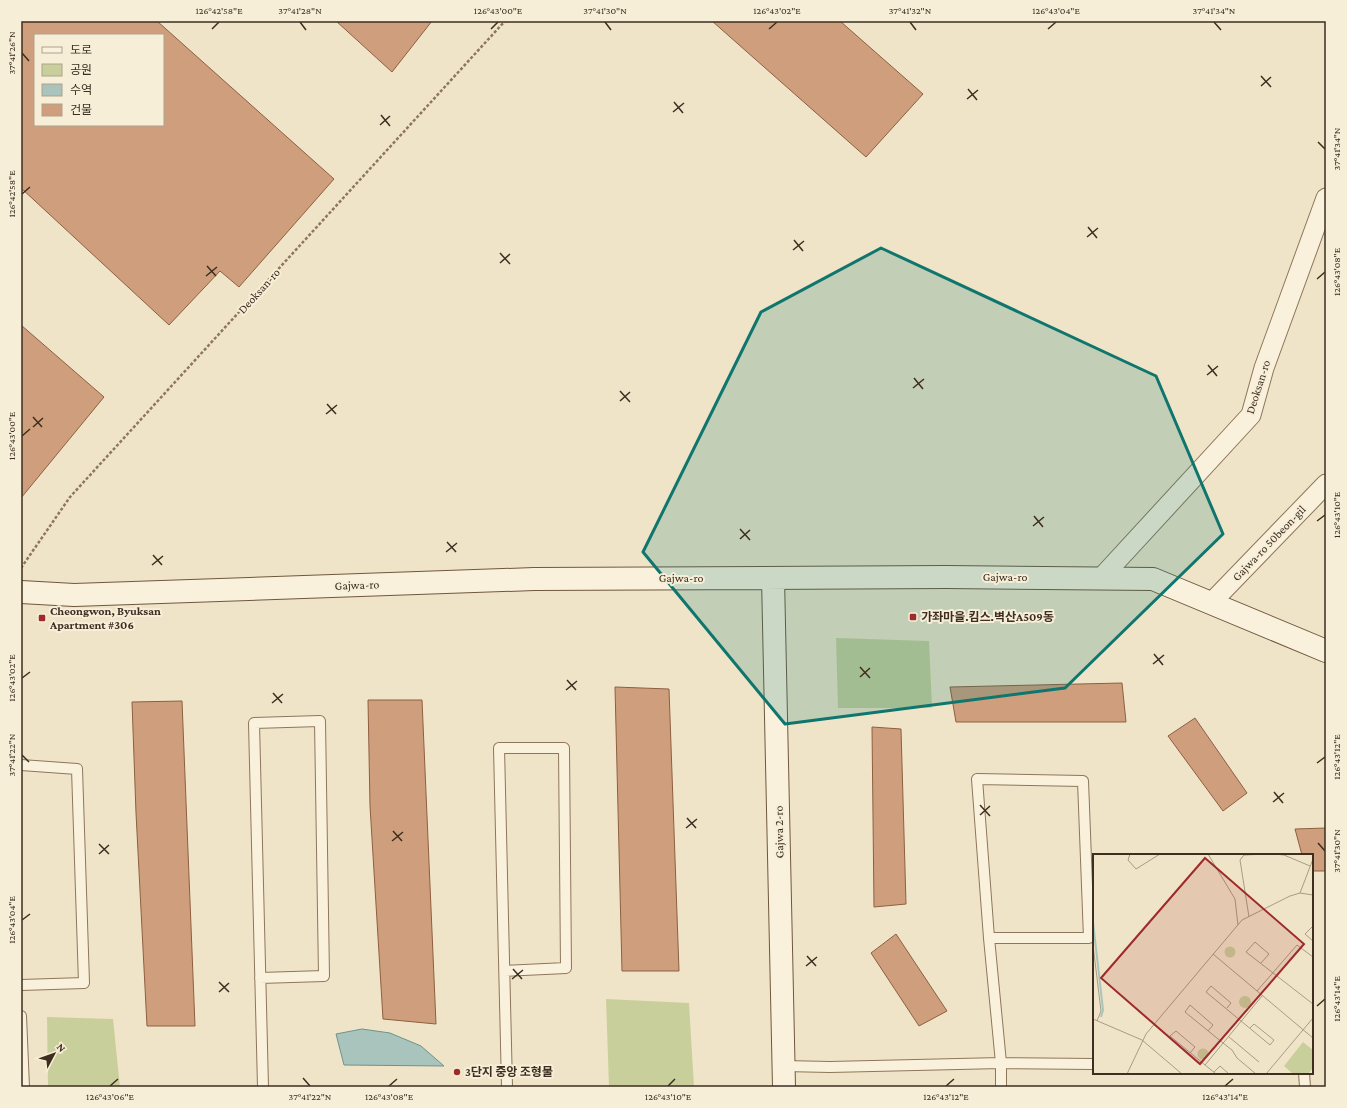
<svg xmlns="http://www.w3.org/2000/svg" width="1347" height="1108" font-family="'Crimson Pro','Noto Sans KR',serif">
	<style>
		.green { fill: #c9cf9b }
		.water { fill: #a9c4bc; stroke: #6f938a }
		.building { fill: #cf9f7d; stroke: #8d5f41; fill-rule: evenodd }
		.lines { fill: none; stroke-linecap: round; stroke-linejoin: round }
		.lane-casing { stroke: #8d765c; stroke-width: 12 }
		.street-casing { stroke: #8d765c; stroke-width: 21 }
		.secondary-casing { stroke: #6f573f; stroke-width: 24 }
		.path { stroke: #8d765c; stroke-width: 2.5; stroke-dasharray: 3 2; stroke-linecap: butt }
		.lane { stroke: #faf1dc; stroke-width: 10 }
		.street { stroke: #faf1dc; stroke-width: 19 }
		.secondary { stroke: #faf1dc; stroke-width: 22 }
		.marked { fill: #0f766e; fill-opacity: 0.2; stroke: #0f766e; stroke-width: 3; stroke-linejoin: round }
		.ticks { fill: none; stroke: #3d2e20; stroke-width: 1.5 }
		.poi-dot { fill: #9e2a2b; stroke: #f7eed8; stroke-width: 1.5 }
		.labels { text-anchor: middle; stroke-width: 4; stroke-linejoin: round; paint-order: stroke }
		.street-label { font-size: 12px; fill: #3d2e20; stroke: #f7eed8 }
		.poi-label { font-size: 12px; font-weight: bold; fill: #3d2e20; stroke: #f7eed8; text-anchor: start }
		.inset-river { fill: none; stroke: #a9c4bc; stroke-width: 2 }
		.inset-road { fill: none; stroke: #a89b85; stroke-width: 1 }
		.view { fill: #9e2a2b; fill-opacity: 0.15; stroke: #9e2a2b; stroke-width: 2 }
		.inset-edge { fill: none; stroke: #3d2e20; stroke-width: 2 }
		.neatline { fill: none; stroke: #3d2e20; stroke-width: 1.5 }
		.ticks-label { font-size: 10px; text-anchor: middle; fill: #3d2e20 }
	</style>
	<rect width="100%" height="100%" fill="#f0e4c8"/>
	<path class="green" d="M836,638L929,641L932,708H838Z
		M606,999L689,1003L694,1087H609Z
		M47,1017L113,1019L120,1087H48Z"/>
	<path class="water" d="M362,1029L390,1033L421,1046L444,1066L344,1065L336,1034Z"/>
	<path class="building" d="M21,21H157L334,179L239,287L220,271L169,325L21,188ZM35,35H163V125H35Z
		M336,21H432L392,72Z
		M712,21H840L923,94L866,157Z
		M21,325L104,397L21,498Z
		M1122,683L1126,722H956L950,687Z
		M615,687L669,689L679,971H622Z
		M368,700H422L436,1024L383,1019L370,806Z
		M182,701L195,1026H147L136,813L132,702Z
		M1195,718L1247,793L1223,811L1168,736Z
		M872,727L901,729L906,904L874,907Z
		M1326,828V871H1312V855H1302L1295,829Z
		M896,934L947,1011L919,1026L871,953Z"/>
	<g class="lines">
		<defs>
			<path id="lane" d="M21,765L77,769L84,983L21,985
				M989,938H1089L1083,781L977,779L989,938L1001,1063V1087
				M505,971L566,968L564,748H499L507,1087
				M260,978L324,976L320,721L254,723L263,1087
				M21,1016L24,1087
				M784,1066L830,1067L1001,1063L1094,1064
				M1304,1073L1305,1087"/>
			<path id="street" d="M1101,578L1251,415L1264,368L1326,198
				M1211,603L1326,484"/>
			<path id="secondary" d="M773,578L784,1087
				M21,592L74,595L534,579L946,577L1153,579L1326,651"/>
		</defs>
		<use href="#lane" class="lane-casing"/>
		<use href="#street" class="street-casing"/>
		<use href="#secondary" class="secondary-casing"/>
		<path class="path" d="M21,568L70,497L505,21"/>
		<use href="#lane" class="lane"/>
		<use href="#street" class="street"/>
		<use href="#secondary" class="secondary"/>
	</g>
	<path class="marked" d="M881,248L1156,376L1223,534L1065,688L785,724L643,552L761,312Z"/>
	<path class="ticks" d="M300,22L306,30M605,22L611,30M910,22L916,30M1214,22L1221,30M212,29L219,22M491,29L498,22M769,29L777,22M1048,29L1056,22M22,53L29,61M1261,76L1271,87M1261,86L1271,77M968,89L977,100M967,99L978,90M674,102L683,113M673,112L684,103M381,115L390,126M380,125L390,116M1318,142L1325,149M22,194L30,187M1088,227L1097,238M1087,237L1098,228M794,240L803,251M793,250L804,241M500,253L510,264M500,263L510,254M207,266L216,276M206,276L217,267M1317,279L1325,272M1208,365L1217,376M1207,375L1218,366M914,378L923,389M913,388L924,379M620,391L630,402M620,401L630,392M327,404L336,414M326,414L337,405M33,417L42,427M33,427L43,418M22,436L30,429M1034,516L1043,527M1317,521L1325,515M1033,526L1044,517M740,529L750,540M740,539L750,530M447,542L456,552M446,552L457,543M153,555L162,565M152,565L163,556M1154,654L1163,665M1153,664L1164,655M860,667L870,678M860,677L870,668M22,678L30,672M567,680L576,690M566,690L577,681M273,693L282,703M272,703L283,694M22,755L29,762M1317,763L1325,757M1274,792L1283,803M1273,802L1284,793M980,805L990,816M980,815L990,806M687,818L696,828M686,828L697,819M393,831L402,841M392,841L403,832M1318,843L1325,851M99,844L109,854M99,854L109,845M22,920L30,914M807,956L816,966M806,966L817,957M513,969L522,979M512,979L523,970M219,982L229,992M219,992L229,983M1317,1006L1325,999M303,1078L310,1086M110,1086L118,1079M389,1086L397,1079M668,1086L675,1079M946,1086L954,1079M1225,1086L1233,1079"/>
	<g class="poi-dot">
		<rect x="909" y="613" width="8" height="8" rx="2"/>
		<rect x="38" y="614" width="8" height="8" rx="2"/>
		<circle cx="457" cy="1072" r="4"/>
	</g>
	<g class="labels">
		<g class="street-label">
			<text transform="translate(259 291) rotate(-48)" y="4">Deoksan-ro</text>
			<text transform="translate(1258 387) rotate(-72)" y="4">Deoksan-ro</text>
			<text transform="translate(1269 543) rotate(-46)" y="4">Gajwa-ro 50beon-gil</text>
			<text x="1005" y="581">Gajwa-ro</text>
			<text x="681" y="582">Gajwa-ro</text>
			<text transform="translate(357 585) rotate(-2)" y="4">Gajwa-ro</text>
			<text transform="translate(779 832) rotate(-91)" y="4">Gajwa 2-ro</text>
		</g>
		<g class="poi-label">
			<text x="50" y="615">Cheongwon, Byuksan<tspan x="50" dy="14">Apartment #306</tspan></text>
			<text x="921" y="621">가좌마을.킴스.벽산A509동</text>
			<text x="465" y="1076">3단지 중앙 조형물</text>
		</g>
	</g>
	<g transform="translate(1093 854)">
		<rect width="220" height="220" fill="#f0e4c8"/>
		<path d="M131.5 98a5.5 5.5 0 1 1 11 0a5.5 5.5 0 1 1-11 0ZM146 148a6 6 0 1 1 12 0a6 6 0 1 1-12 0ZM210,188L220,196V214L215,220H200L191,212ZM104.5 200a5.5 5.5 0 1 1 11 0a5.5 5.5 0 1 1-11 0Z" fill="#c9cf9b"/>
		<path class="inset-river" d="M0,68L10,156L8,163"/>
		<path class="inset-road" d="M37,0L35,6L43,15L67,0M115,0L142,45L145,71M181,0L191,1L217,12M207,39L220,5M156,63L147,6L151,1L176,0M220,72L212,80L220,87M0,91L8,157L4,167M120,100L220,184M168,109L176,100L162,88L153,98L220,150M164,137L204,91L220,103M134,154L138,149L118,132L113,138L177,191L181,186L161,170L157,174M0,165L49,186L89,220M115,177L120,171L97,151L92,158L130,189L139,196L144,204L163,220M136,183L166,208M97,199L102,193L83,177L77,182L123,220M112,211L169,142M121,218L127,212L136,220M34,220L53,180L149,66L197,42L207,39L220,41M173,220L220,164"/>
		<path class="view" d="M112,4L211,90L107,210L8,124Z"/>
		<rect width="220" height="220" class="inset-edge"/>
	</g>
	<rect width="1347" height="1108" fill="none" stroke="#f7eed8" stroke-width="44"/>
	<rect x="34" y="34" width="130" height="92" fill="#f7eed8" stroke="#ada18e"/>
	<rect x="42" y="47" width="20" height="6" fill="#faf1dc" stroke="#ada18e"/>
	<text x="70" y="54" font-size="12" fill="#3d2e20">도로</text>
	<rect x="42" y="64" width="20" height="12" fill="#c9cf9b" stroke="#ada18e"/>
	<text x="70" y="74" font-size="12" fill="#3d2e20">공원</text>
	<rect x="42" y="84" width="20" height="12" fill="#a9c4bc" stroke="#ada18e"/>
	<text x="70" y="94" font-size="12" fill="#3d2e20">수역</text>
	<rect x="42" y="104" width="20" height="12" fill="#cf9f7d" stroke="#ada18e"/>
	<text x="70" y="114" font-size="12" fill="#3d2e20">건물</text>
	<g transform="translate(54 1054) rotate(49)" stroke="#f7eed8" stroke-width="3" paint-order="stroke">
	<path d="M0-3L7 15L0 10L-7 15Z" fill="#3d2e20"/>
	<text y="-6" font-size="11" font-weight="bold" text-anchor="middle" fill="#3d2e20">N</text>
	</g>
	<rect x="22" y="22" width="1303" height="1064" class="neatline"/>
	<g class="ticks-label">
		<text x="219" y="14">126°42'58"E</text>
		<text x="300" y="14">37°41'28"N</text>
		<text x="498" y="14">126°43'00"E</text>
		<text x="605" y="14">37°41'30"N</text>
		<text x="777" y="14">126°43'02"E</text>
		<text x="910" y="14">37°41'32"N</text>
		<text x="1056" y="14">126°43'04"E</text>
		<text x="1214" y="14">37°41'34"N</text>
		<text transform="translate(11 53) rotate(-90)" y="4">37°41'26"N</text>
		<text transform="translate(1336 149) rotate(-90)" y="4">37°41'34"N</text>
		<text transform="translate(11 194) rotate(-90)" y="4">126°42'58"E</text>
		<text transform="translate(1336 272) rotate(-90)" y="4">126°43'08"E</text>
		<text transform="translate(11 436) rotate(-90)" y="4">126°43'00"E</text>
		<text transform="translate(1336 515) rotate(-90)" y="4">126°43'10"E</text>
		<text transform="translate(11 678) rotate(-90)" y="4">126°43'02"E</text>
		<text transform="translate(11 755) rotate(-90)" y="4">37°41'22"N</text>
		<text transform="translate(1336 757) rotate(-90)" y="4">126°43'12"E</text>
		<text transform="translate(1336 851) rotate(-90)" y="4">37°41'30"N</text>
		<text transform="translate(11 920) rotate(-90)" y="4">126°43'04"E</text>
		<text transform="translate(1336 999) rotate(-90)" y="4">126°43'14"E</text>
		<text x="110" y="1100">126°43'06"E</text>
		<text x="310" y="1100">37°41'22"N</text>
		<text x="389" y="1100">126°43'08"E</text>
		<text x="668" y="1100">126°43'10"E</text>
		<text x="946" y="1100">126°43'12"E</text>
		<text x="1225" y="1100">126°43'14"E</text>
	</g>
</svg>
